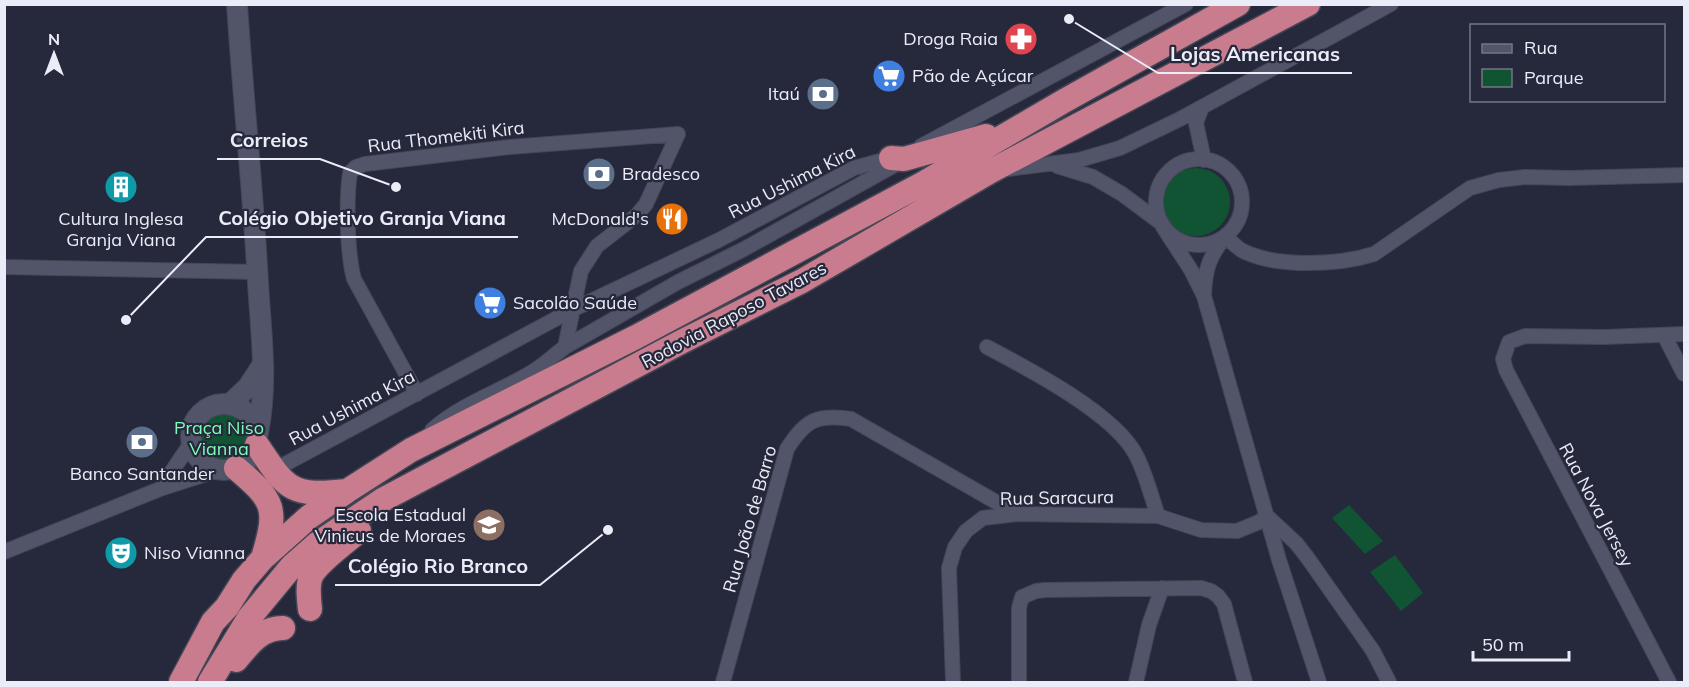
<svg xmlns="http://www.w3.org/2000/svg" width="1689" height="687" font-family="Mulish,sans-serif">
	<style>
		.green { fill: #115433 }
		.lines { fill: none; stroke-linecap: round; stroke-linejoin: round }
		.street-casing { stroke: #444655; stroke-width: 16 }
		.secondary-casing { stroke: #444655; stroke-width: 22 }
		.highway-casing { stroke: #444655; stroke-width: 27 }
		.street { stroke: #52556a; stroke-width: 14 }
		.secondary { stroke: #52556a; stroke-width: 20 }
		.highway { stroke: #c97c8e; stroke-width: 24 }
		.labels { text-anchor: middle; stroke-width: 4.5; stroke-linejoin: round; paint-order: stroke }
		.poi-label { font-size: 18px; fill: #eaecf8; stroke: #26283b; text-anchor: end }
		.street-label { font-size: 18px; fill: #eaecf8; stroke: #26283b }
		.park-label { font-size: 18px; fill: #7cfdb5; stroke: #26283b }
		.leader { fill: none; stroke: #eaecf8; stroke-width: 2 }
		.callout-dot { fill: #eaecf8; stroke: #26283b; stroke-width: 2 }
		.callout-label { font-size: 20px; text-anchor: middle; font-weight: bold; fill: #eaecf8; stroke: #26283b; stroke-width: 4.5; stroke-linejoin: round; paint-order: stroke }
	</style>
	<rect width="100%" height="100%" fill="#26283b"/>
	<path class="green" d="M1162 202a34 34 0 1 1 68 0a34 34 0 1 1-68 0Z
		M214,411C241,411 249,431 249,455C211,490 161,429 214,411Z
		M1349,505L1383,541L1365,554L1332,518Z
		M1395,555L1423,593L1401,611L1370,572Z"/>
	<g class="lines">
		<defs>
			<path id="street" d="M1202,107L1196,123L1204,160
				M921,146L1186,4
				M1156 202a43 43 0 1 1 86 0a43 43 0 1 1-86 0Z
				M1057,166L1093,177L1122,194L1161,223
				M1008,169L1079,160L1120,148L1180,119L1391,4
				M1163,227L1191,270L1204,296L1279,560L1319,682
				M4,267L258,272
				M1204,296C1205,268 1209,258 1225,236C1231,241 1237,248 1243,251C1277,268 1339,265 1374,254L1470,188L1499,180L1525,177L1569,178L1684,175
				M1664,335L1684,374
				M565,347L678,282L744,249L902,161
				M987,347C1029,369 1115,414 1136,455C1146,474 1151,496 1158,516
				M417,394L354,279C347,253 346,199 350,173L356,167L365,164L510,147L678,134
				M432,430C461,404 499,392 532,372C544,365 554,355 565,347L581,271L597,246L637,215L646,204L678,134
				M274,470L574,309L719,240L854,168L898,156
				M160,489L191,443
				M4,552L160,489L219,470
				M723,682L787,449C805,420 817,414 851,419L1017,514
				M953,682L949,568L955,547L966,531L983,518L1017,514L1158,516L1201,530L1237,531L1259,522L1267,516L1296,543L1307,557L1373,651L1389,682
				M1019,682V608L1022,597L1036,591L1045,590L1201,588L1211,591L1218,596L1224,604L1245,682
				M1136,682L1149,625L1162,588
				M1669,682L1506,370L1503,359L1509,342L1525,336L1604,337L1684,334"/>
			<path id="secondary" d="M237,4C243,97 253,190 258,283C261,334 268,382 258,433
				M191 437a33 33 0 1 1 66 0a33 33 0 1 1-66 0Z
				M230,404L248,387L263,364"/>
			<path id="highway" d="M891,158L904,159L986,136
				M257,445C287,490 291,497 347,491
				M236,468C275,501 278,508 263,558
				M310,609C309,599 307,586 311,576C317,563 347,541 359,531
				M236,660C249,644 261,628 283,628
				M181,682L213,622L227,607L244,580L263,558L309,517L347,491L411,450L636,337L922,184L1064,101L1238,4
				M210,682L249,618L292,566L317,544L384,499L681,342L802,281L991,171L1308,4"/>
		</defs>
		<use href="#street" class="street-casing"/>
		<use href="#secondary" class="secondary-casing"/>
		<use href="#highway" class="highway-casing"/>
		<use href="#street" class="street"/>
		<use href="#secondary" class="secondary"/>
		<use href="#highway" class="highway"/>
	</g>
	<defs>
		<symbol id="pharmacy-disc" viewBox="-11 -11 22 22"><circle r="9.5" fill="#e0444e" stroke="#26283b"/><path d="M-2-6h4v4h4v4h-4v4h-4v-4h-4v-4h4Z" fill="#fff"/></symbol>
		<symbol id="supermarket-disc" viewBox="-11 -11 22 22"><circle r="9.5" fill="#3f7fe0" stroke="#26283b"/><path d="M-6-5.5h2.5l.6 2H6L4.5 2H-2.5L-4.4-4H-6ZM-1.5 3.2a1.3 1.3 0 1 0 .1 0ZM3 3.2a1.3 1.3 0 1 0 .1 0Z" fill="#fff"/></symbol>
		<symbol id="bank-disc" viewBox="-11 -11 22 22"><circle r="9.5" fill="#5c6f8a" stroke="#26283b"/><path d="M-6-4H6V4H-6ZM0-2.3a2.3 2.3 0 1 0 0 4.6a2.3 2.3 0 1 0 0-4.6Z" fill="#fff"/></symbol>
		<symbol id="building-disc" viewBox="-11 -11 22 22"><circle r="9.5" fill="#0f9aa8" stroke="#26283b"/><path d="M-4-6H4V6H1V3H-1V6H-4ZM-2.5-4.3h1.7v1.8h-1.7ZM.8-4.3h1.7v1.8H.8ZM-2.5-1h1.7V.8h-1.7ZM.8-1h1.7V.8H.8Z" fill="#fff"/></symbol>
		<symbol id="restaurant-disc" viewBox="-11 -11 22 22"><circle r="9.5" fill="#e8710a" stroke="#26283b"/><path d="M-5-6h1v4h1v-4h1v4h1v-4h1v5L-1.5 .5V6h-2V.5L-5-1ZM5-6V6H3V1.5H1.5Q1.5-4 5-6Z" fill="#fff"/></symbol>
		<symbol id="school-disc" viewBox="-11 -11 22 22"><circle r="9.5" fill="#8d6e63" stroke="#26283b"/><path d="M0-5L7-2L0 1L-7-2ZM-4 1L0 2.5L4 1V4Q0 6-4 4Z" fill="#fff"/></symbol>
		<symbol id="theatre-disc" viewBox="-11 -11 22 22"><circle r="9.5" fill="#0f9aa8" stroke="#26283b"/><path d="M-5-5.5Q0-4 5-5.5V0Q5 5 0 6Q-5 5-5 0ZM-3.3-2.5H-1v1.5H-3.3ZM1-2.5H3.3v1.5H1ZM-2.8 1Q0 5.5 2.8 1Z" fill="#fff"/></symbol>
	</defs>
	<g fill-rule="evenodd">
		<use href="#pharmacy-disc" x="1002" y="20" width="38" height="38"/>
		<use href="#supermarket-disc" x="870" y="57" width="38" height="38"/>
		<use href="#bank-disc" x="804" y="75" width="38" height="38"/>
		<use href="#bank-disc" x="580" y="155" width="38" height="38"/>
		<use href="#building-disc" x="102" y="168" width="38" height="38"/>
		<use href="#restaurant-disc" x="653" y="200" width="38" height="38"/>
		<use href="#supermarket-disc" x="471" y="284" width="38" height="38"/>
		<use href="#bank-disc" x="123" y="423" width="38" height="38"/>
		<use href="#school-disc" x="470" y="506" width="38" height="38"/>
		<use href="#theatre-disc" x="102" y="534" width="38" height="38"/>
	</g>
	<g class="labels">
		<g class="poi-label">
			<text x="998" y="45">Droga Raia</text>
			<text x="912" y="82" text-anchor="start">Pão de Açúcar</text>
			<text x="800" y="100">Itaú</text>
			<text x="622" y="180" text-anchor="start">Bradesco</text>
			<text x="121" y="225" text-anchor="middle">Cultura Inglesa<tspan x="121" dy="21">Granja Viana</tspan></text>
			<text x="649" y="225">McDonald's</text>
			<text x="513" y="309" text-anchor="start">Sacolão Saúde</text>
			<text x="142" y="480" text-anchor="middle">Banco Santander</text>
			<text x="466" y="521">Escola Estadual<tspan x="466" dy="21">Vinicus de Moraes</tspan></text>
			<text x="144" y="559" text-anchor="start">Niso Vianna</text>
		</g>
		<g class="street-label">
			<text transform="translate(446 137) rotate(-7)" y="6">Rua Thomekiti Kira</text>
			<text transform="translate(792 182) rotate(-27)" y="6">Rua Ushima Kira</text>
			<text transform="translate(734 315) rotate(-28)" y="6">Rodovia Raposo Tavares</text>
			<text transform="translate(352 408) rotate(-28)" y="6">Rua Ushima Kira</text>
			<text transform="translate(1057 498) rotate(-1)" y="6">Rua Saracura</text>
			<text transform="translate(1596 505) rotate(62)" y="6">Rua Nova Jersey</text>
			<text transform="translate(750 519) rotate(-74)" y="6">Rua João de Barro</text>
		</g>
		<g class="park-label">
			<text x="219" y="434">Praça Niso<tspan x="219" dy="21">Vianna</tspan></text>
		</g>
	</g>
	<path class="leader" d="M1069 19L1158 73H1352M396 187L320 159H217M126 320L206 237H518M608 530L540 585H335"/>
	<g class="callout-dot">
		<circle cx="1069" cy="19" r="6"/>
		<circle cx="396" cy="187" r="6"/>
		<circle cx="126" cy="320" r="6"/>
		<circle cx="608" cy="530" r="6"/>
	</g>
	<g class="callout-label">
		<text x="1255" y="61">Lojas Americanas</text>
		<text x="269" y="147">Correios</text>
		<text x="362" y="225">Colégio Objetivo Granja Viana</text>
		<text x="438" y="573">Colégio Rio Branco</text>
	</g>
	<rect width="1689" height="687" fill="none" stroke="#eaecf8" stroke-width="12"/>
	<rect x="1470" y="24" width="195" height="78" fill="#26283b" stroke="#747687" stroke-width="1.5"/>
	<rect x="1482" y="44" width="30" height="9" fill="#52556a" stroke="#747687" stroke-width="1.5"/>
	<text x="1524" y="54" font-size="18" fill="#eaecf8">Rua</text>
	<rect x="1482" y="69" width="30" height="18" fill="#115433" stroke="#747687" stroke-width="1.5"/>
	<text x="1524" y="84" font-size="18" fill="#eaecf8">Parque</text>
	<g transform="translate(54 54)" stroke="#26283b" stroke-width="4.5" paint-order="stroke">
	<path d="M0-4.5L10 22L0 15L-10 22Z" fill="#eaecf8"/>
	<text y="-9" font-size="16" font-weight="bold" text-anchor="middle" fill="#eaecf8">N</text>
	</g>
	<path d="M1473 651v9h96v-9" fill="none" stroke="#eaecf8" stroke-width="3"/>
	<text x="1482" y="651" font-size="18" fill="#eaecf8" stroke="#26283b" stroke-width="4.5" paint-order="stroke">50 m</text>
</svg>
